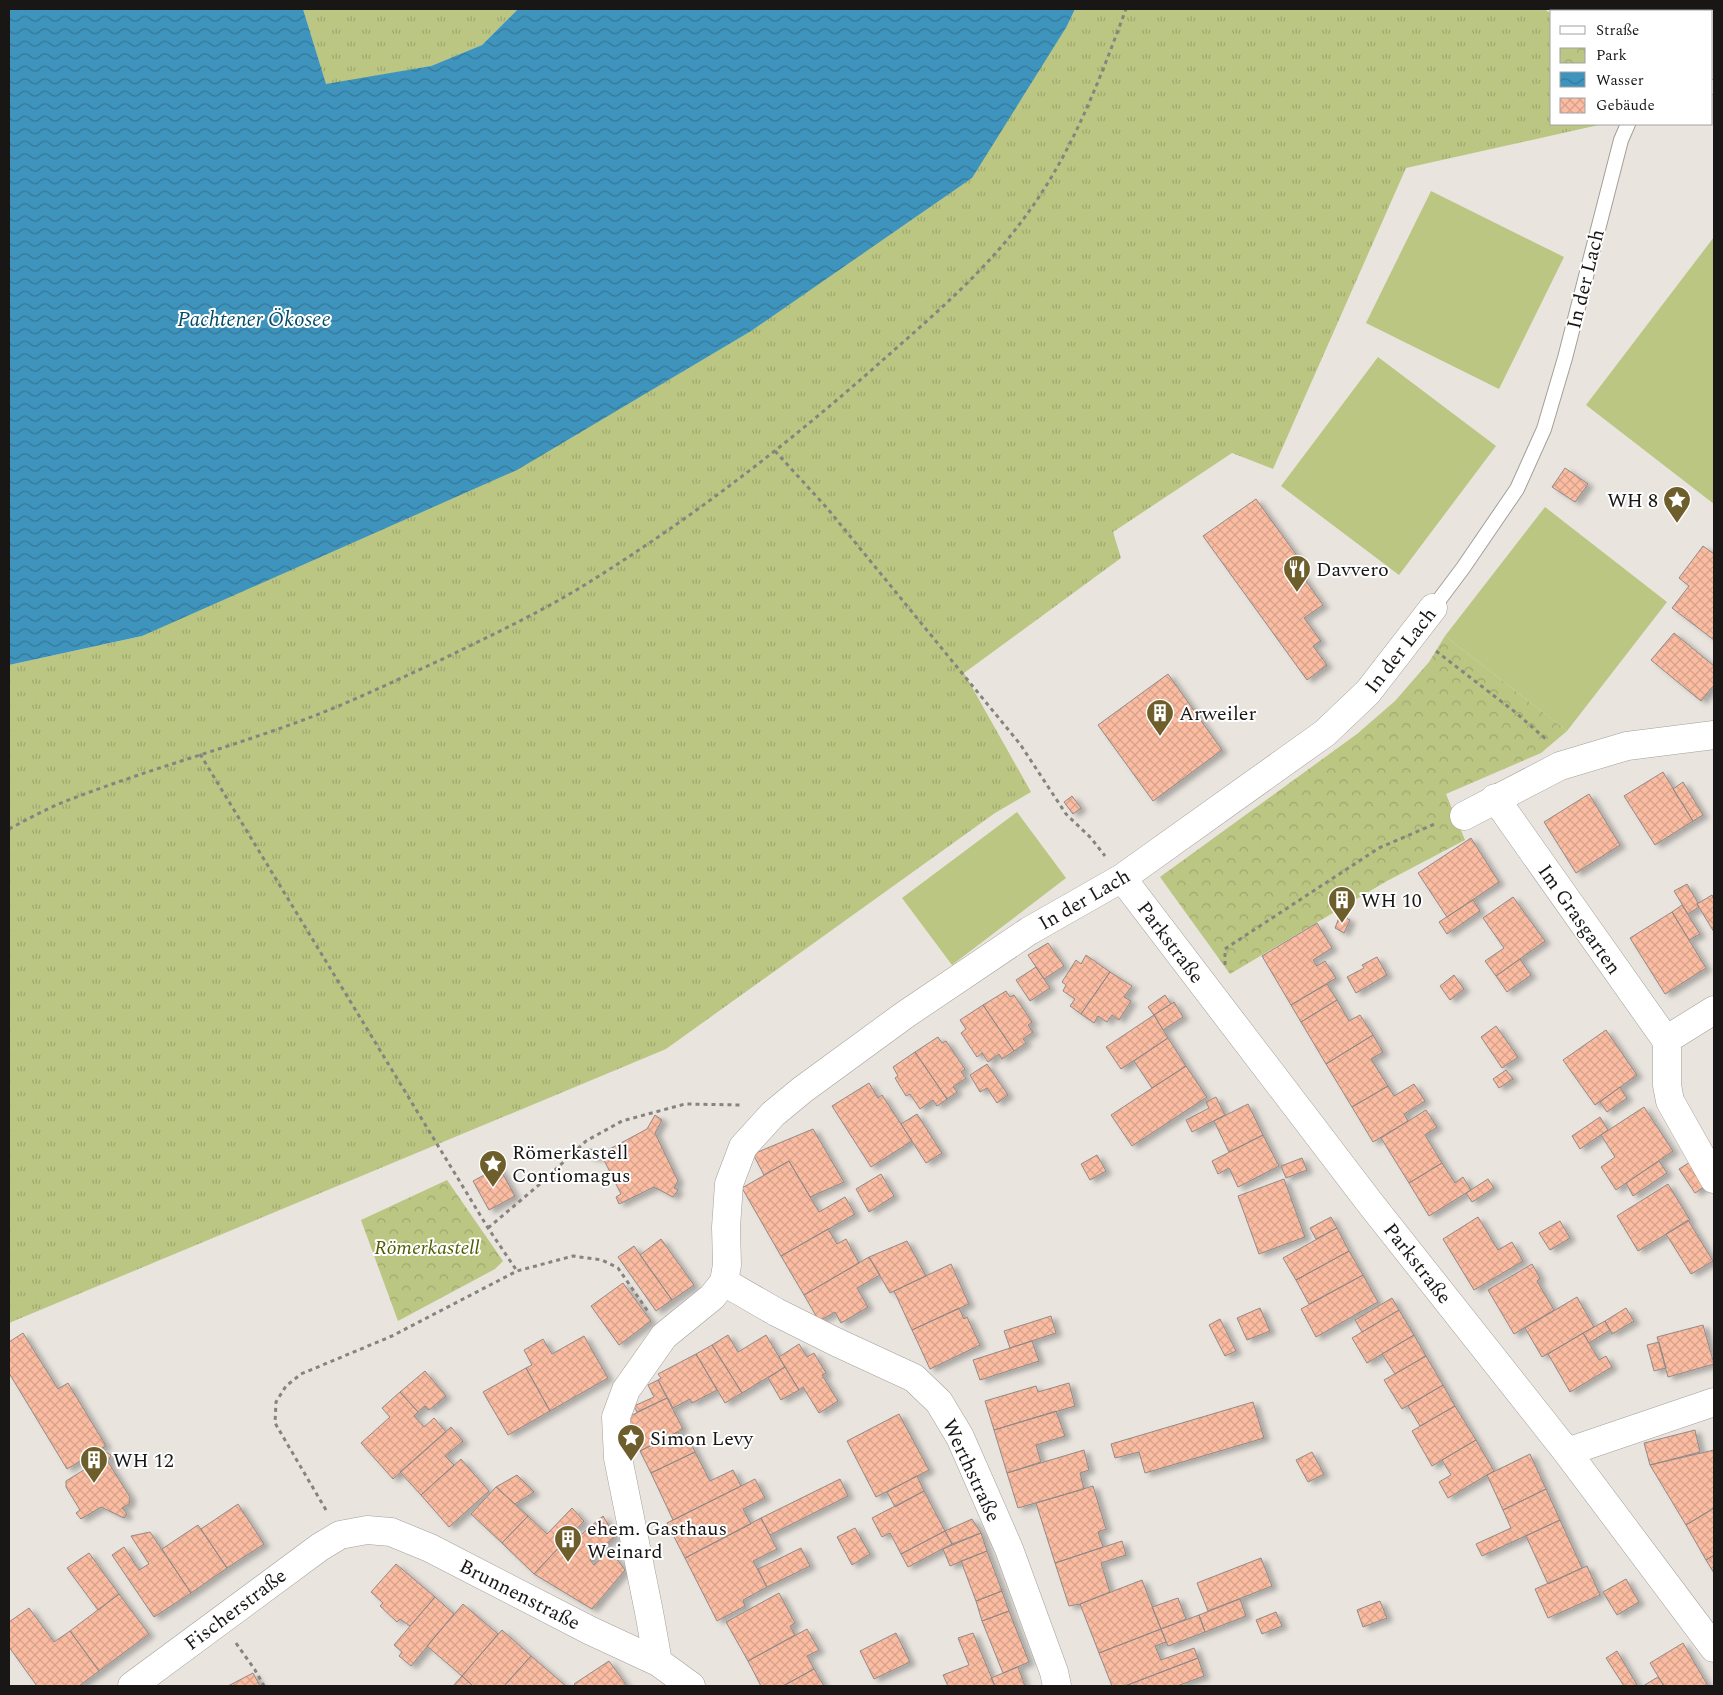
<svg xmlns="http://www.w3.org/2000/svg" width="1723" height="1695" font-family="Spectral,serif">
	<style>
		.grass { fill: url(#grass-tufts) }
		.park { fill: url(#park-crowns) }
		.pitch { fill: #bac682 }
		.water { fill: url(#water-waves) }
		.building { fill: url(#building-cross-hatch); stroke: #928a88; filter: url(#shadow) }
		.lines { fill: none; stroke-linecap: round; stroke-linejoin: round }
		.lane-casing { stroke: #a39f9a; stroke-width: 16 }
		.street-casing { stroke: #a39f9a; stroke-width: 29 }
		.path { stroke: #878480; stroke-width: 3; stroke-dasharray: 4 4; stroke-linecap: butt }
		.lane { stroke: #fff; stroke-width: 14 }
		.street { stroke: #fff; stroke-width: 28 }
		.labels { text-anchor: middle; stroke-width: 4; stroke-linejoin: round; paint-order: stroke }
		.street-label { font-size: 20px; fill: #181715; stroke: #fff }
		.poi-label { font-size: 20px; fill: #181715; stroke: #fff; text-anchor: start }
		.park-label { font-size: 20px; font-style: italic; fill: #525d00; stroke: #fff }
		.water-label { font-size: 21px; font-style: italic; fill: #034c68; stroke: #fff }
	</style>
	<defs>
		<pattern id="grass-tufts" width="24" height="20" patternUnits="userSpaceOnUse" patternTransform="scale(1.25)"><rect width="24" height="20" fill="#bac682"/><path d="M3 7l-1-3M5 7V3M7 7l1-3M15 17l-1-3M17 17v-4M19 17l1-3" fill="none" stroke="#9fa96f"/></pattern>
		<pattern id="park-crowns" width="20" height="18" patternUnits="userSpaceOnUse" patternTransform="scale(1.25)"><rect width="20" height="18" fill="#bac682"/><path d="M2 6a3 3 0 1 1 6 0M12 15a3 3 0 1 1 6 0" fill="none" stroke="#9fa96f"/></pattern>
		<pattern id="water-waves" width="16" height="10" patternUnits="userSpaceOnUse" patternTransform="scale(1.25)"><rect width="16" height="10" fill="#3f94bd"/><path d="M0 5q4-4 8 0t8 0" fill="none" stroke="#347898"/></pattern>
		<pattern id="building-cross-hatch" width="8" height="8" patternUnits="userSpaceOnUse" patternTransform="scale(1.25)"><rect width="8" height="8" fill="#fbbca2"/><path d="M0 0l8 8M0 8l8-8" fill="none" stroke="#d6a18b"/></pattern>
		<filter id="shadow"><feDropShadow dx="5.5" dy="3" stdDeviation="2.5" flood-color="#0004"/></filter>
	</defs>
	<rect width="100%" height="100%" fill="#e9e4de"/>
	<path class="grass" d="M303,9H518L482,45L431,66L326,85Z
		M1075,9H1544L1552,14V124H1603L1406,168L1273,469L1232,453L1113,532L1121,558L964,673L1031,792L995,813L666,1049L9,1323V665L142,636L1067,26Z"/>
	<path class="park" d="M1445,636L1567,731L1541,753L1446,794L1465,840L1387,881L1230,974L1160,877L1357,734L1395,701L1429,662Z
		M447,1180L503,1261L495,1269L398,1321L361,1220Z"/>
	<path class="pitch" d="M1431,191L1564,257L1499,389L1366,323Z
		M1714,237V504L1586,405Z
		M1378,357L1496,446L1399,575L1281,486Z
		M1545,507L1667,602L1567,731L1445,636Z
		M1017,812L1066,878L952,965L902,898Z"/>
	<path class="water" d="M9,9H303L326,84L431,66L482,45L518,9H1075L1067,26L972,178L751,331L517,470L142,636L9,665Z"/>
	<path class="building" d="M1565,468L1588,484L1575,502L1552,487Z
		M1256,499L1298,557L1292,561L1323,605L1304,618L1321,641L1313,646L1327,665L1307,680L1203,536Z
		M1703,546L1714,554V640L1672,608L1689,586L1679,578Z
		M1674,633L1714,666V685L1701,701L1651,660Z
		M1168,674L1222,750L1153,801L1098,725Z
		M1663,772L1693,821L1655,845L1624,796Z
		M1683,782L1703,815L1693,821L1673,789Z
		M1589,794L1620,845L1576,873L1544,822Z
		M1072,796L1081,808L1073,814L1064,802Z
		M1471,838L1499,882L1447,917L1418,873Z
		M1687,884L1698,903L1697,904L1699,907L1688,914L1674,891Z
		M1712,895L1714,899V932L1697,904Z
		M1513,897L1545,941L1496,976L1485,961L1504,948L1483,918Z
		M1473,900L1480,911L1447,934L1439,922Z
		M1682,905L1700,934L1689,940L1672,912Z
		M1672,912L1706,968L1665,994L1630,938Z
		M1340,915L1350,920L1344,933L1335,928Z
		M1317,923L1332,948L1313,960L1317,966L1325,961L1336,978L1291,1005L1262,956Z
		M1048,943L1064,966L1044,979L1028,955Z
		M1086,955L1110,972L1081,1014L1070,1006L1075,999L1063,991L1066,985L1062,982L1076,960L1081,964Z
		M1377,957L1387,975L1356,993L1347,977L1364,968L1362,965Z
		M1520,959L1531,975L1507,992L1496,976Z
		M1036,967L1050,988L1030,1001L1016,980Z
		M1110,972L1132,986L1124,997L1131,1001L1119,1020L1112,1015L1107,1022L1098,1016L1094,1023L1081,1014Z
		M1454,975L1464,989L1450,1000L1440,986Z
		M1327,984L1337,1000L1301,1022L1291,1005Z
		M1006,991L1010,997L1014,995L1032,1022L1028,1025L1033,1032L1023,1039L1026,1043L1014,1051L983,1005Z
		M1165,995L1171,1004L1154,1015L1148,1007Z
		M1337,1000L1349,1021L1360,1015L1373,1035L1326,1064L1301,1022Z
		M1174,1002L1183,1017L1163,1030L1154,1015Z
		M983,1005L1014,1051L1002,1059L999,1054L988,1062L982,1053L977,1057L961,1033L966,1029L960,1020Z
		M1154,1015L1168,1038L1121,1069L1106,1047Z
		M1496,1026L1518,1057L1502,1068L1481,1037Z
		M1606,1030L1637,1075L1595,1105L1563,1060Z
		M1373,1035L1383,1052L1371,1059L1388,1086L1352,1107L1326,1064Z
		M938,1037L942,1043L946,1041L965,1069L961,1072L966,1078L953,1087L957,1092L947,1099L915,1052Z
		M1168,1038L1186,1066L1152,1088L1134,1061Z
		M915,1052L947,1099L937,1106L933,1100L920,1109L910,1094L906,1096L895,1078L898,1076L893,1067Z
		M987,1064L1008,1095L997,1103L987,1088L980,1092L970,1075Z
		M1186,1066L1207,1097L1132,1146L1111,1115Z
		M1506,1070L1513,1079L1499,1088L1493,1079Z
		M869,1083L878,1098L882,1095L912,1141L871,1167L832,1106Z
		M1414,1084L1425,1101L1404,1114L1408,1121L1373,1142L1352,1107L1388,1086L1394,1096Z
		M1620,1087L1627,1098L1607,1112L1600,1102Z
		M1216,1097L1225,1115L1192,1132L1186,1120L1209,1108L1206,1102Z
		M1248,1104L1263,1135L1229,1152L1214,1121Z
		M1644,1107L1673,1151L1616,1190L1601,1167L1615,1157L1601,1135Z
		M1426,1110L1437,1127L1425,1135L1442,1163L1409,1183L1381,1138Z
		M917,1114L942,1153L926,1163L901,1124Z
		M655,1115L662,1120L655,1133L678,1181L674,1188L678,1190L673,1197L654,1187L619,1204L616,1197L621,1194L603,1158L588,1157L589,1149L606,1151L647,1129Z
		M1600,1117L1608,1130L1580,1149L1572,1136Z
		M813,1129L844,1182L810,1197L789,1161L764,1175L753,1154Z
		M1263,1135L1279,1166L1238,1187L1229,1168L1218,1174L1212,1161Z
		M1097,1155L1106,1171L1090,1180L1081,1164Z
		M1302,1158L1307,1170L1286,1178L1281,1166Z
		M789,1161L819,1212L845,1197L855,1214L781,1256L742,1188Z
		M1659,1161L1667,1173L1633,1196L1626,1183Z
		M1690,1162L1706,1186L1695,1193L1679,1169Z
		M1442,1163L1455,1183L1463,1177L1471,1190L1429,1216L1409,1183Z
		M499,1167L515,1196L489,1210L473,1181Z
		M881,1174L894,1196L869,1212L856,1189Z
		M1284,1179L1305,1237L1259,1254L1238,1196Z
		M1488,1179L1494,1188L1472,1202L1466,1193Z
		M1668,1184L1690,1220L1638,1251L1617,1216Z
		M1331,1217L1337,1228L1316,1239L1310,1228Z
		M1478,1217L1498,1250L1512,1242L1523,1261L1474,1290L1443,1239Z
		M1688,1220L1713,1261L1691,1274L1666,1234Z
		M1560,1221L1570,1238L1550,1250L1539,1233Z
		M1337,1228L1349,1251L1296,1280L1283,1258Z
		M828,1229L837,1244L846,1239L859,1263L804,1295L781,1256Z
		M661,1239L694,1285L672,1300L640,1255Z
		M907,1241L926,1276L890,1293L869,1257Z
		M634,1246L672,1300L656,1311L618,1257Z
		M1349,1251L1363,1275L1309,1304L1296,1280Z
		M869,1257L880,1275L857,1288L868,1307L841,1323L835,1312L819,1321L804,1295Z
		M951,1264L969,1304L912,1330L894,1291Z
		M1532,1264L1540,1278L1537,1281L1554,1310L1514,1334L1488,1290Z
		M1363,1275L1378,1302L1316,1337L1301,1309Z
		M623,1283L651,1321L619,1345L591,1306Z
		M1577,1297L1594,1327L1542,1357L1525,1328Z
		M1392,1298L1399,1310L1362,1332L1355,1320Z
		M959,1308L964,1319L967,1317L980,1345L930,1369L912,1330Z
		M1260,1308L1270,1331L1247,1340L1237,1318Z
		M1626,1308L1634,1321L1612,1334L1605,1321Z
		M1399,1310L1414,1335L1367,1363L1352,1338Z
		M1051,1316L1056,1333L1010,1348L1004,1331Z
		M1220,1319L1236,1351L1225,1356L1209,1325Z
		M1605,1321L1610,1330L1589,1343L1583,1333Z
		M1703,1325L1714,1364L1668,1377L1657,1337Z
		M23,1333L58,1389L68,1383L106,1446L67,1469L9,1373V1342Z
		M1583,1333L1599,1360L1606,1356L1612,1367L1570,1392L1548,1354Z
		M728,1335L738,1352L766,1335L785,1367L742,1393L712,1345Z
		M1414,1335L1426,1356L1395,1374L1382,1354Z
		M584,1336L608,1378L550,1411L526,1368L532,1365L524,1350L543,1339L552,1354Z
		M1032,1341L1039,1361L980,1380L973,1360Z
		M1659,1342L1666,1368L1654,1371L1647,1345Z
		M799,1344L807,1357L814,1353L826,1373L822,1375L838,1401L819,1413L803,1387L799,1390L779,1357Z
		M712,1345L742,1393L725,1403L696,1354Z
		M696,1354L717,1390L692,1403L690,1399L673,1408L658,1380L661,1378L658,1374Z
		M1426,1356L1443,1385L1402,1409L1384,1380Z
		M785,1367L799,1390L781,1400L768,1378Z
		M526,1368L550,1411L508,1435L483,1392Z
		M425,1371L446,1396L429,1410L425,1406L418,1412L400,1392Z
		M658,1380L667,1398L637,1412L634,1406L654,1397L648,1385Z
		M1069,1383L1075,1406L994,1430L985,1401L1036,1386L1038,1392Z
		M1443,1385L1455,1406L1420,1426L1408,1406Z
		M400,1392L418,1412L414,1416L424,1427L434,1418L446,1432L393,1479L361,1443L390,1417L382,1408Z
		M667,1398L683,1429L640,1451L624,1419Z
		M1253,1402L1264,1438L1145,1473L1139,1452L1115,1458L1111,1444Z
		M1455,1406L1476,1440L1432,1466L1412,1431Z
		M1056,1411L1065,1436L1036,1445L1041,1462L1007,1473L994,1430Z
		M899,1414L929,1470L876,1497L847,1441Z
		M451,1427L463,1441L445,1456L454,1465L421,1495L400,1472Z
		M1695,1430L1700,1452L1650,1465L1644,1443Z
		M678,1432L685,1446L691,1443L695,1452L651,1473L640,1451Z
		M1476,1440L1494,1471L1448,1498L1439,1482L1451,1475L1442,1460Z
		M1084,1450L1089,1470L1080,1473L1084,1489L1018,1508L1007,1473Z
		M1714,1450V1508L1686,1525L1650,1465Z
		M104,1451L111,1455L108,1462L130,1497L129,1504L122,1508L127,1514L124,1518L101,1507L81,1519L76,1513L80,1510L66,1487V1481L100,1460Z
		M695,1452L710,1481L733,1470L741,1486L673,1520L651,1473Z
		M1312,1452L1324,1474L1308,1482L1296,1460Z
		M1530,1454L1546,1489L1503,1510L1487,1475Z
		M461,1459L489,1491L449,1527L421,1495Z
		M517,1475L534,1492L515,1504L496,1487Z
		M917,1476L924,1491L895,1507L887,1492Z
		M755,1479L765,1498L743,1509L751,1524L685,1558L667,1523Z
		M840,1479L848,1496L770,1535L761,1518Z
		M1093,1486L1106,1529L1098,1532L1103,1547L1055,1563L1036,1503Z
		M496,1487L528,1516L502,1543L471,1514Z
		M1546,1489L1560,1520L1482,1556L1476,1544L1511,1528L1503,1510Z
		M924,1491L945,1531L901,1554L890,1533L882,1537L872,1518Z
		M238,1504L264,1544L227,1568L201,1529Z
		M572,1508L584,1521L534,1574L502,1543L528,1516L547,1534Z
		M1714,1508V1555L1706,1560L1686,1525Z
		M603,1516L615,1536L590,1560L594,1565L610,1550L625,1570L592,1609L534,1574L566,1540L570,1544Z
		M761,1518L777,1549L753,1561L767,1587L743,1600L745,1606L717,1621L685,1558Z
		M972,1519L981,1533L952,1544L945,1531Z
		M1560,1520L1582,1568L1548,1584L1526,1536Z
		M198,1525L227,1568L191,1593L162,1549Z
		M855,1528L870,1554L852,1565L837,1537Z
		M945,1531L952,1544L908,1567L901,1554Z
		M150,1532L191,1593L154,1617L112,1555L124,1547L139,1570L149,1564L131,1536Z
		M981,1533L987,1551L950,1566L943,1549Z
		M1122,1541L1126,1555L1101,1563L1110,1592L1080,1604L1069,1606L1055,1563Z
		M801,1548L810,1566L767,1587L758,1569Z
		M987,1551L1002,1591L976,1601L961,1561Z
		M89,1553L119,1594L98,1610L67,1568Z
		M1714,1555V1573L1706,1560Z
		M1261,1558L1272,1586L1208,1611L1197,1583Z
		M396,1564L435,1597L410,1626L400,1619L397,1622L380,1606L383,1603L371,1592Z
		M1587,1566L1600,1595L1548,1618L1535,1589Z
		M1626,1579L1639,1602L1617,1615L1603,1592Z
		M1142,1580L1161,1629L1099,1653L1080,1604Z
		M1002,1591L1009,1611L982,1621L976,1601Z
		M779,1593L795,1623L790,1626L795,1635L748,1661L726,1622Z
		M119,1594L149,1634L99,1671L70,1631Z
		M435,1597L454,1614L411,1666L399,1656L402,1652L394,1645Z
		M1178,1598L1186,1619L1161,1629L1152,1607Z
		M1240,1599L1246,1616L1205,1632L1199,1615Z
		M1380,1601L1387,1618L1363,1627L1357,1610Z
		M463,1604L498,1634L462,1676L427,1646Z
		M29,1608L54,1642L70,1631L99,1671L79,1686H37L9,1647V1622Z
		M1009,1611L1029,1662L1003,1673L982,1621Z
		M1276,1612L1282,1626L1262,1634L1256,1620Z
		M1199,1615L1205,1632L1168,1646L1161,1629Z
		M807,1629L819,1650L807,1656L814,1669L783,1686H761L748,1661Z
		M1161,1629L1166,1642L1155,1646L1161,1660L1194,1648L1198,1658L1125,1686H1112L1099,1653Z
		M502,1630L531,1656L504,1686H473L462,1676Z
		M896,1633L910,1662L874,1679L860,1651Z
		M973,1633L995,1686H948L943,1675L969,1665L958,1638Z
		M1683,1643L1708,1686H1664L1650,1663Z
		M1617,1651L1637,1685L1635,1686H1624L1606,1658Z
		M531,1656L566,1686H504Z
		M1198,1658L1204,1676L1177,1686H1125Z
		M609,1661L627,1686H576L574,1684Z
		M1018,1667L1025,1686H995L991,1678Z
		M814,1669L824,1686H783Z
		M253,1673L260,1686H228Z
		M462,1676L473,1686H453Z
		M1658,1677L1664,1686H1643Z"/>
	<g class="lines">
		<defs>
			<path id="lane" d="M1712,87H1714
				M1433,608L1463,568L1517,489L1544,429L1565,358L1621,140L1628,124"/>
			<path id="street" d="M1495,798L1666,1040L1667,1048V1085L1670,1101L1714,1179
				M1464,816L1560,766L1627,746L1714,735
				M1122,878L1370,1203L1567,1452L1714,1648
				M1666,1040L1714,1010
				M724,1282L776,1312L836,1342L914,1378L939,1402L960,1437L1009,1549L1054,1672L1057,1686
				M1567,1452L1714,1402
				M658,1662L649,1612L618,1458L616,1417L626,1390L664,1336L712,1297L724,1282L727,1265L726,1227L729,1184L743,1147L773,1114L802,1090L906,1014L1029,931L1122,878L1325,733L1368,692L1433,608
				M132,1686L320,1547L340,1535L367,1530L391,1532L430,1548L591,1631L658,1662L691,1686"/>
		</defs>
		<use href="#lane" class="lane-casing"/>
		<use href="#street" class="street-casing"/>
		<path class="path" d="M1619,9L1620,11
			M775,451L827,508L1020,744L1066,814L1091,838L1105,856
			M1436,651L1515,712L1548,741
			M200,754L488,1228L517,1271
			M9,829C30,818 51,806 74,798C155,767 239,745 319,714C362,697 403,677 445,658C494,634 545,610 591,581C695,516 793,440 884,359C936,313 990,267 1030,210C1074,148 1100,79 1126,9
			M1225,965V949L1237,941L1379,848L1437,823
			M488,1228L540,1184L586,1141L622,1121L685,1104L742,1105
			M326,1510L275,1423L276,1402L286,1386L301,1374L392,1336L517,1271L573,1256L602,1260L618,1268L649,1313
			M236,1643L255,1670L264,1686"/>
		<use href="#lane" class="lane"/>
		<use href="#street" class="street"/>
	</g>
	<defs>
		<symbol id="sight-pin" viewBox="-11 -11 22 30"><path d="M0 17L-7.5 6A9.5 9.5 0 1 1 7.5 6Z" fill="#6d5e2b" stroke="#fff"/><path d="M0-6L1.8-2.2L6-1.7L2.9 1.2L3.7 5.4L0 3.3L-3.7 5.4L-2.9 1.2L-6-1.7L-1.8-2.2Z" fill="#fff"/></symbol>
		<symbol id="restaurant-pin" viewBox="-11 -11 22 30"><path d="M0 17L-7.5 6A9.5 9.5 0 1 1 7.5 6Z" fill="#6d5e2b" stroke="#fff"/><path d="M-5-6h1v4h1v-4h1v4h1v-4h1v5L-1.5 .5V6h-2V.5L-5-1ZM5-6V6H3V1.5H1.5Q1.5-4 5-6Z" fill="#fff"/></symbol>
		<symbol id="building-pin" viewBox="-11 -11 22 30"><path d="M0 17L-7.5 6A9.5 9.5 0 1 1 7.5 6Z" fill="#6d5e2b" stroke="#fff"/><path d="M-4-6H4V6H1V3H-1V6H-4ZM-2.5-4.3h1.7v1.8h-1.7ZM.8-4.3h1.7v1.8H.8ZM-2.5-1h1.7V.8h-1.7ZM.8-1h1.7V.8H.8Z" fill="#fff"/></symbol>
	</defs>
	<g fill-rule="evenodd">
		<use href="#sight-pin" x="1661" y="484" width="32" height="43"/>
		<use href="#restaurant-pin" x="1281" y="553" width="32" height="43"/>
		<use href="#building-pin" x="1144" y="697" width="32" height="43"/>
		<use href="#building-pin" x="1326" y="884" width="32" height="43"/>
		<use href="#sight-pin" x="477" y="1148" width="32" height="43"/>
		<use href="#sight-pin" x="615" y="1422" width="32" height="43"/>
		<use href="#building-pin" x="78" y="1444" width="32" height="43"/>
		<use href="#building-pin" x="552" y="1523" width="32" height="43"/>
	</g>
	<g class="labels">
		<g class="street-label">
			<text transform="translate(1585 279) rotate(-76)" y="7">In der Lach</text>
			<text transform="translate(1400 650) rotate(-52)" y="7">In der Lach</text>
			<text transform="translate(1084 899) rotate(-30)" y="7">In der Lach</text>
			<text transform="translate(1580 919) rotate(55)" y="7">Im Grasgarten</text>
			<text transform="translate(1171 942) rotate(53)" y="7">Parkstraße</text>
			<text transform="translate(1418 1263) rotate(52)" y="7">Parkstraße</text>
			<text transform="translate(972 1470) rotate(65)" y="7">Werthstraße</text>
			<text transform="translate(520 1594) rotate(27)" y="7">Brunnenstraße</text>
			<text transform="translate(235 1609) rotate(-37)" y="7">Fischerstraße</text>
		</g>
		<g class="poi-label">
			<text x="1658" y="507" text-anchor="end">WH 8</text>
			<text x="1316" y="576">Davvero</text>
			<text x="1179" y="720">Arweiler</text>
			<text x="1361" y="907">WH 10</text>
			<text x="512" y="1159">Römerkastell<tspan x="512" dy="23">Contiomagus</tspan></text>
			<text x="650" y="1445">Simon Levy</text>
			<text x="113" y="1467">WH 12</text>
			<text x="587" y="1535">ehem. Gasthaus<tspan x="587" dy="23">Weinard</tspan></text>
		</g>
		<g class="park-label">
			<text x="427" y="1254">Römerkastell</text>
		</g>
		<g class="water-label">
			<text x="254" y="326">Pachtener Ökosee</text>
		</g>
	</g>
	<rect width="1723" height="1695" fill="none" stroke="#181715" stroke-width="20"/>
	<rect x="1550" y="10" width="162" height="115" fill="#ffffff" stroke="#a3a2a1"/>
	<rect x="1560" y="26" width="25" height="8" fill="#ffffff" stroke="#a3a2a1"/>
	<text x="1596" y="35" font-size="15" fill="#181715">Straße</text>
	<rect x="1560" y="48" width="25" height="15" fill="url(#park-crowns)" stroke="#a3a2a1"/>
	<text x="1596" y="60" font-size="15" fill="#181715">Park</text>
	<rect x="1560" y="72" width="25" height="15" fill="url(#water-waves)" stroke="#a3a2a1"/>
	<text x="1596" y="85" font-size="15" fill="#181715">Wasser</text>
	<rect x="1560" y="98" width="25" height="15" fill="url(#building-cross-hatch)" stroke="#a3a2a1"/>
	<text x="1596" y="110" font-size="15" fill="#181715">Gebäude</text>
</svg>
